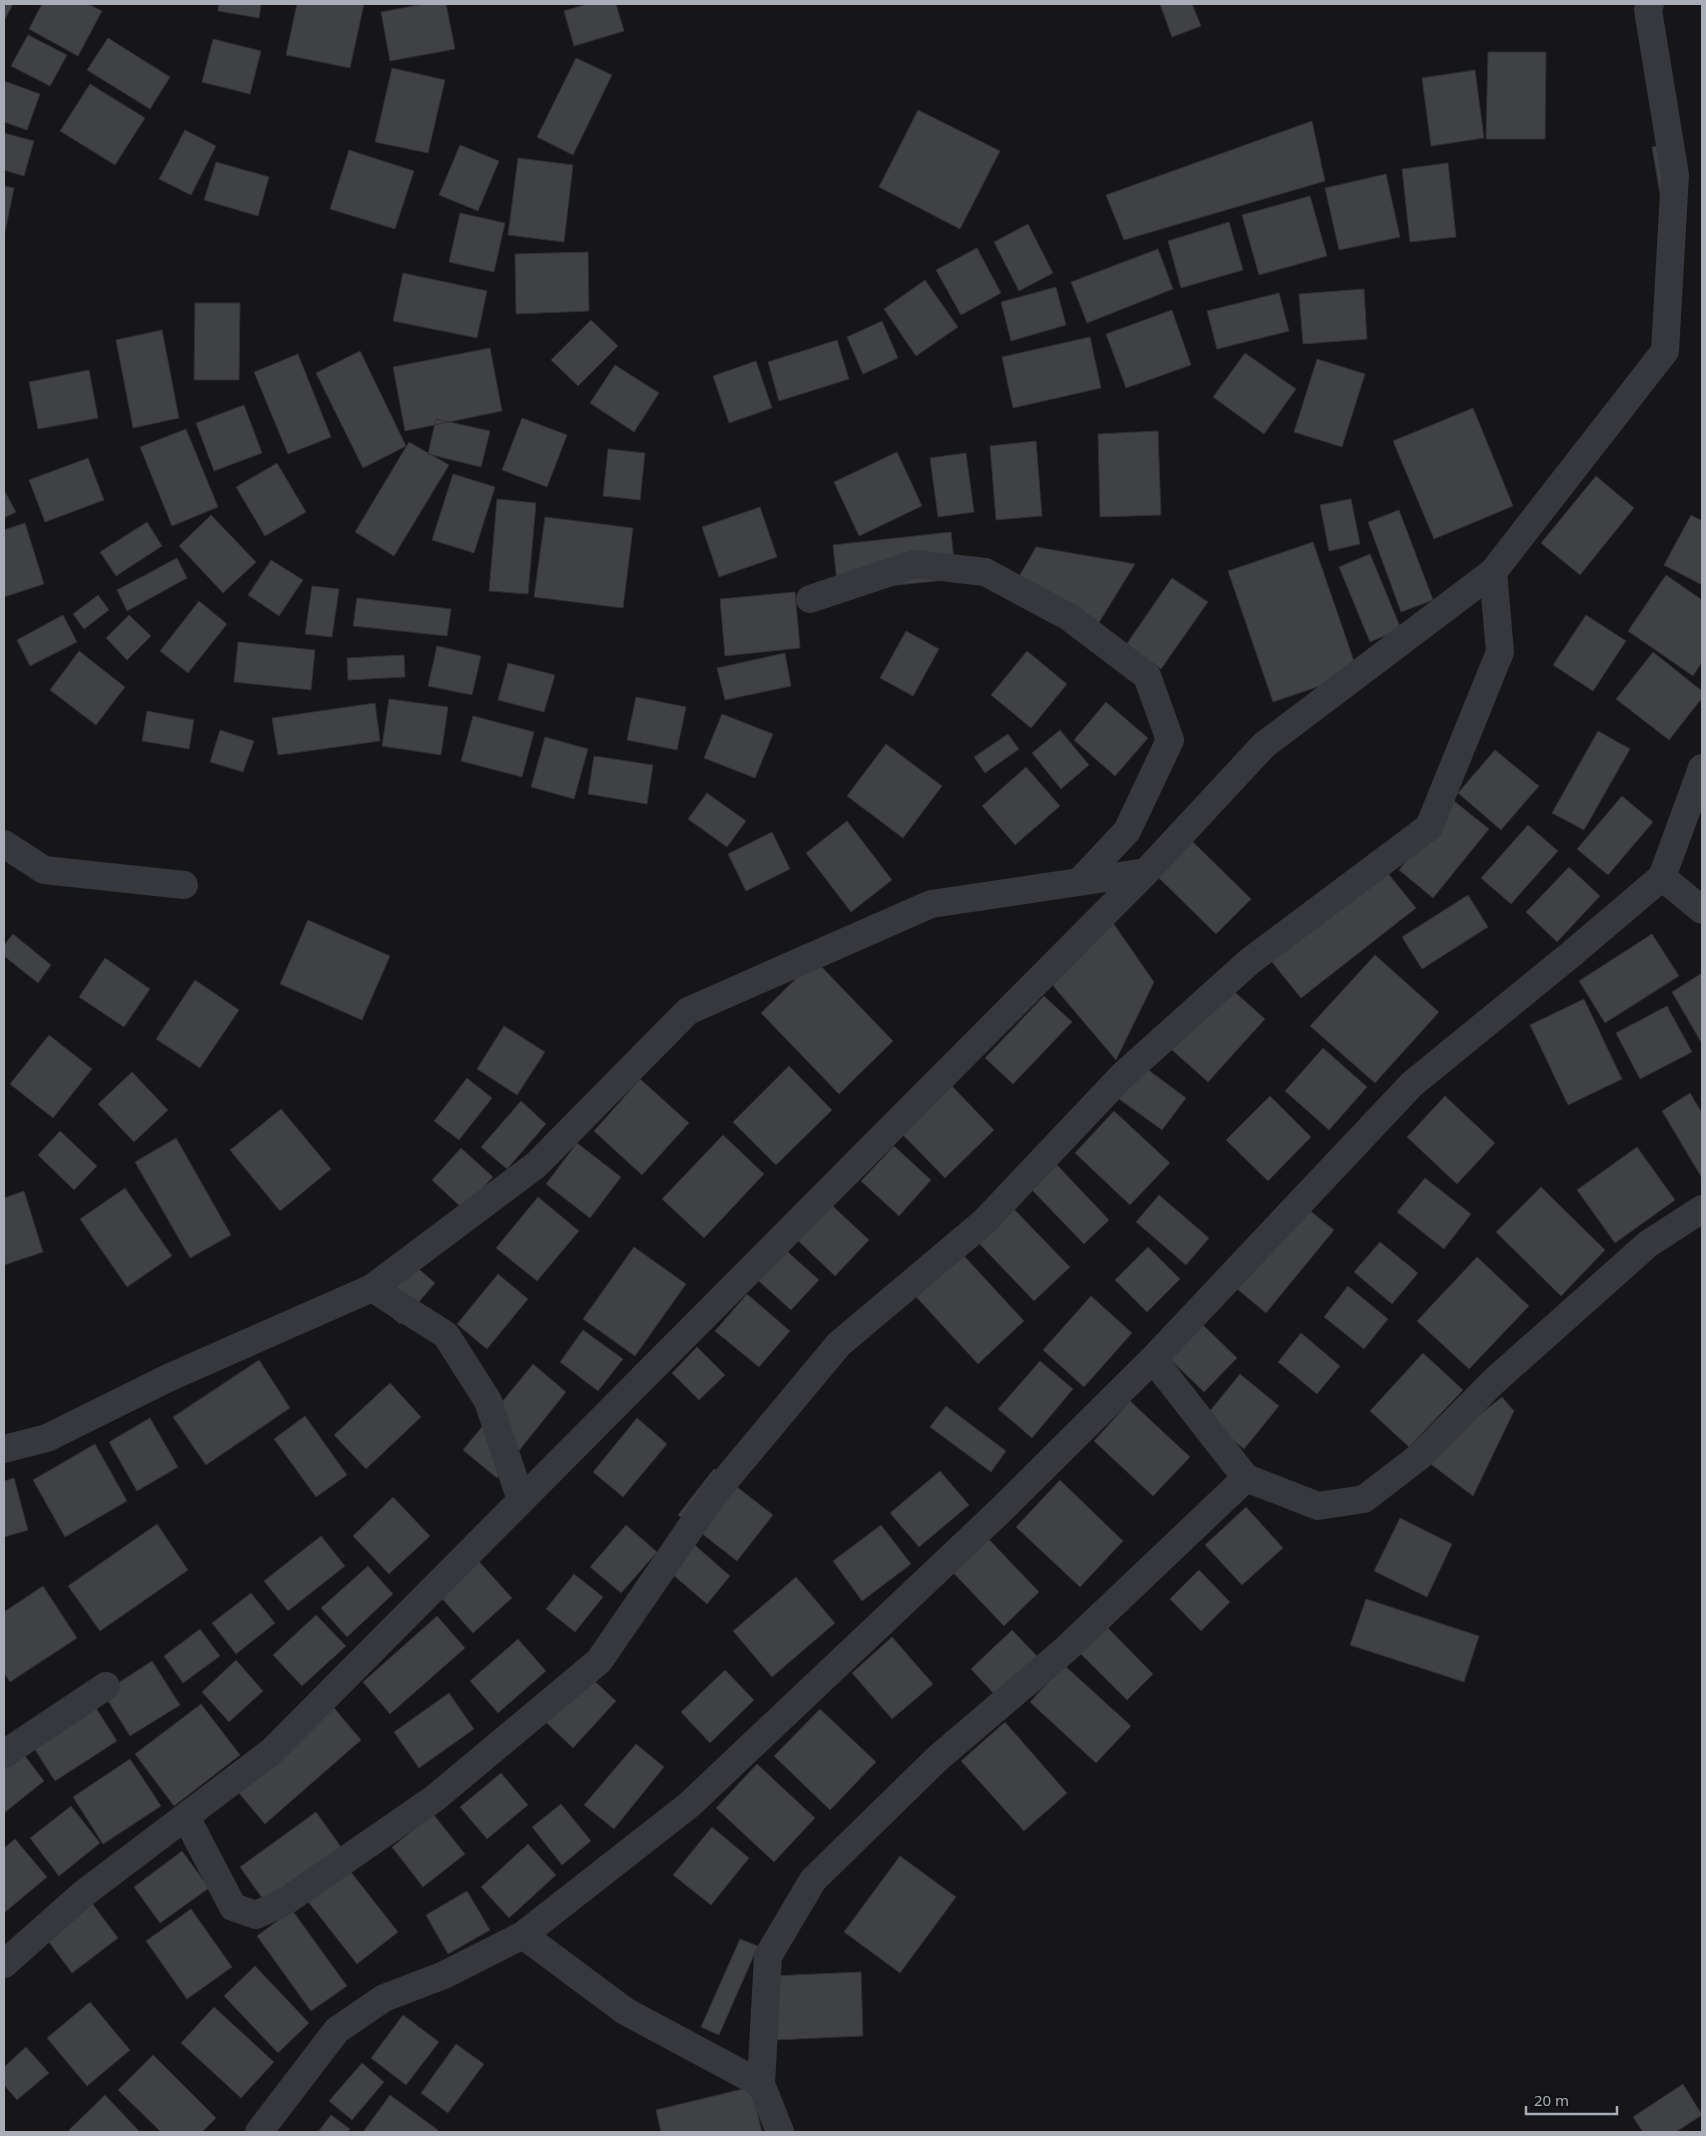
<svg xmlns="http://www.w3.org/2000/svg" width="1706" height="2136" font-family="'Noto Sans',sans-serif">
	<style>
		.building { fill: #404145; stroke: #303034 }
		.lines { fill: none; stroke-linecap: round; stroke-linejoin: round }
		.minor { stroke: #37383d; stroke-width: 28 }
	</style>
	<rect width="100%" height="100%" fill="#161618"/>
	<path class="building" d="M4,4H13L4,21Z
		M42,4H88L102,11L78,56L29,29Z
		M219,4H261L259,18L218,11Z
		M297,4H364L350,68L286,55Z
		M424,4H446L455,49L390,61L381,12Z
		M587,4H616L624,31L574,46L564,11Z
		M1160,4H1192L1201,26L1172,37Z
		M28,35L67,55L50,86L11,66Z
		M108,38L170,77L150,109L87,70Z
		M213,39L261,51L250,94L202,82Z
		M1488,52H1546L1545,139H1486Z
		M576,58L612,75L573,155L537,137Z
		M392,68L445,80L428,153L375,142Z
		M1475,70L1484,138L1431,146L1422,78Z
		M4,81L40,94L27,130L4,122Z
		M90,84L145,118L115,165L60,131Z
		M918,110L1000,151L960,229L879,187Z
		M1312,121L1325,181L1124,240L1106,195Z
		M185,130L216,146L191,195L159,179Z
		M4,133L34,141L24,176L4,170Z
		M460,145L499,161L478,211L439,195Z
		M1666,145L1663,212L1652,147Z
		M349,150L414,171L395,229L330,209Z
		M518,158L573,165L564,242L508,235Z
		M216,162L269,177L258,216L204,200Z
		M1448,163L1456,237L1410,242L1402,169Z
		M1386,174L1400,237L1339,250L1325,188Z
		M4,186L14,188L4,237Z
		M1310,196L1327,256L1259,275L1242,215Z
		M460,213L505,223L494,272L449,262Z
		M1229,222L1243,270L1181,288L1168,241Z
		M1028,224L1053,273L1019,291L994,242Z
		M977,248L1001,293L961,315L936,270Z
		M1158,249L1173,289L1087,323L1071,282Z
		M588,252L589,311L516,314L515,254Z
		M403,273L487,291L477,338L393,321Z
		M925,280L958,327L916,356L884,309Z
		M1056,287L1066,325L1011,341L1001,302Z
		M1364,289L1367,339L1303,344L1299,294Z
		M1279,293L1289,331L1217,349L1207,311Z
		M195,303H240L239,380H194Z
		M1172,310L1191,365L1126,388L1106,334Z
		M591,320L618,346L578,386L551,360Z
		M882,321L898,358L863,374L847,337Z
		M162,330L179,418L133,428L116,340Z
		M1090,337L1101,388L1013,408L1002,357Z
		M837,340L849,379L779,401L768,362Z
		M490,348L502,411L405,431L393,367Z
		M360,351L406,446L363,468L316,373Z
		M1245,353L1296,389L1264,434L1213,397Z
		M298,354L331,437L288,454L254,372Z
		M1317,359L1365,374L1342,447L1294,432Z
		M756,361L772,408L729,423L713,376Z
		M615,365L659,393L634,432L590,403Z
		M89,370L98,418L38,429L29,382Z
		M244,405L262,453L214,471L196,423Z
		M1473,408L1513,506L1434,539L1393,441Z
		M522,418L567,435L547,487L502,470Z
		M436,419L490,431L481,467L428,454Z
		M186,429L218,507L172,526L140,447Z
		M1158,431L1161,515L1100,517L1098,434Z
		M1036,441L1042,516L996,520L990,446Z
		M409,442L449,465L394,556L355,532Z
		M608,449L645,453L640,500L603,496Z
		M897,452L922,506L859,536L834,482Z
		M966,453L974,512L938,517L930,458Z
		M88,458L104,500L45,522L29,480Z
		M277,463L306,512L265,536L236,487Z
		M453,474L495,487L474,553L432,540Z
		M1596,476L1634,508L1580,575L1541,543Z
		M4,490L16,512L4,518Z
		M497,499L536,503L528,594L489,591Z
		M1351,499L1360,544L1329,551L1320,505Z
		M760,507L777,557L719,577L702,527Z
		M1399,510L1433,600L1401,612L1368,522Z
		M211,515L256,562L223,593L179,546Z
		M1691,515L1702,521V585L1664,565Z
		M545,517L633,528L623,608L534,597Z
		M147,522L162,546L116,576L100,552Z
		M25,523L44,584L4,597V530Z
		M951,532L956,579L838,591L833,545Z
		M1313,542L1358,673L1273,702L1228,571Z
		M1036,547L1135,564L1090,637L1010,592Z
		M1370,554L1401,629L1370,642L1339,567Z
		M177,558L187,578L127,611L117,590Z
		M271,560L303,580L279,616L248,595Z
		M1666,575L1702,600V662L1693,676L1628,631Z
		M1172,578L1208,602L1161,669L1126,645Z
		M312,586L339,589L332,637L305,634Z
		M795,592L800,648L725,656L720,599Z
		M98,595L109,610L84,629L73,614Z
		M357,598L451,609L447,636L353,626Z
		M199,601L227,624L188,673L160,651Z
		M63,615L77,642L30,666L17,640Z
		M129,615L151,636L127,660L106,638Z
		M1586,615L1626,641L1593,691L1553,665Z
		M906,631L939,649L913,696L880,678Z
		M238,642L315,650L311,690L234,682Z
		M437,646L481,656L472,695L428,686Z
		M79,651L125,687L96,725L50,690Z
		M1027,651L1067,684L1031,728L991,695Z
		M1653,652L1702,691V698L1669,740L1616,699Z
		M785,653L791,686L725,700L717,668Z
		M404,655L405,677L348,680L347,658Z
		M508,663L555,675L544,712L498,700Z
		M636,697L686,707L677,750L627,740Z
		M389,699L448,707L441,755L382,746Z
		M1106,702L1148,738L1115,776L1074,740Z
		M375,703L380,741L278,755L272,718Z
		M147,711L194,720L189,749L142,741Z
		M722,714L773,734L755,778L704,758Z
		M473,716L534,732L522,777L461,761Z
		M220,730L254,741L243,772L210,762Z
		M1060,730L1089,765L1061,789L1032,753Z
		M1598,731L1630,749L1584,830L1552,813Z
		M1008,734L1019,749L985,773L974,757Z
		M545,737L588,749L574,799L531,787Z
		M886,744L942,786L903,838L847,796Z
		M1495,750L1539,786L1501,830L1458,793Z
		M594,756L653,765L647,804L588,794Z
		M1026,767L1060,806L1015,845L982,806Z
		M707,793L746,821L727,847L688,819Z
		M1622,796L1653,822L1608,875L1577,849Z
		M1454,801L1489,829L1433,898L1399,870Z
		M847,821L892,880L851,912L806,853Z
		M1528,825L1558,851L1511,904L1481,878Z
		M772,832L790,869L746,891L728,854Z
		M1190,839L1251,899L1216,934L1155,874Z
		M1569,867L1600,896L1557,942L1526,912Z
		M1386,871L1416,908L1301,998L1271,961Z
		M1468,895L1488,927L1422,969L1402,937Z
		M1102,907L1154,982L1116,1060L1049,981Z
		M308,920L390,956L362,1020L280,984Z
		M13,934L51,965L38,983L4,956V945Z
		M1652,934L1679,976L1605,1023L1579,981Z
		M1375,955L1439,1012L1375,1083L1310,1026Z
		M105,958L150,989L124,1027L79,997Z
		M815,960L893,1041L839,1094L761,1013Z
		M1702,973V1042H1701L1672,992Z
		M1219,978L1265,1019L1208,1082L1162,1041Z
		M195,980L239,1010L200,1068L156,1039Z
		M1044,996L1072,1022L1013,1084L985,1058Z
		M1584,999L1622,1079L1568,1105L1530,1025Z
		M1667,1006L1692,1052L1640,1079L1616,1033Z
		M504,1026L545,1052L517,1095L477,1069Z
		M49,1035L92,1069L53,1118L10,1084Z
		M1323,1048L1367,1087L1329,1130L1285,1091Z
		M1139,1063L1186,1098L1162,1130L1115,1096Z
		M789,1066L832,1110L776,1165L733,1122Z
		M132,1072L168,1110L134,1142L98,1104Z
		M467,1078L492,1098L459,1140L434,1121Z
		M640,1079L689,1123L642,1175L594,1131Z
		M951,1085L994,1130L945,1178L901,1133Z
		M1690,1093L1702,1113V1178L1662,1111Z
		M1270,1096L1311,1137L1268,1181L1226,1140Z
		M1445,1096L1495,1143L1457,1184L1407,1137Z
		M521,1101L546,1124L507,1169L481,1147Z
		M281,1109L331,1169L280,1211L230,1150Z
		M1114,1111L1170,1163L1130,1205L1075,1153Z
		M60,1131L97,1166L74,1190L38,1155Z
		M723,1135L764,1174L704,1238L662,1199Z
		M176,1138L231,1235L190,1258L135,1162Z
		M577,1143L621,1177L590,1218L546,1184Z
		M894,1146L931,1180L899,1216L861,1181Z
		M1637,1147L1675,1200L1615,1243L1577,1190Z
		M461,1148L493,1177L463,1209L432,1180Z
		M1057,1165L1109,1220L1084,1244L1032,1190Z
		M1425,1178L1471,1214L1444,1249L1397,1212Z
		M1541,1187L1605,1250L1561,1296L1496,1232Z
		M125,1188L172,1256L127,1287L80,1219Z
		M24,1191L43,1252L4,1265V1198Z
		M1159,1195L1209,1238L1186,1265L1136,1222Z
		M822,1196L869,1240L835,1276L788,1231Z
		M538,1197L579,1231L537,1281L496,1248Z
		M1298,1201L1334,1230L1266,1313L1231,1284Z
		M1007,1202L1070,1267L1034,1301L972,1236Z
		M1380,1242L1418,1273L1392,1304L1354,1272Z
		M780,1245L819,1280L791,1310L752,1275Z
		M954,1245L1024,1321L978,1364L908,1288Z
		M634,1247L686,1284L635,1356L583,1319Z
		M1148,1247L1180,1279L1147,1312L1115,1280Z
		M1477,1257L1529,1306L1469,1369L1417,1321Z
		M413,1264L435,1283L400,1324L378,1305Z
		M498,1274L528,1299L487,1349L457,1324Z
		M1348,1286L1388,1319L1364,1349L1324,1317Z
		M747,1294L790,1331L759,1367L715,1331Z
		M1091,1296L1132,1333L1084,1387L1043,1350Z
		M1202,1324L1237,1358L1204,1392L1169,1358Z
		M583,1330L623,1359L598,1391L560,1362Z
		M1301,1333L1340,1366L1317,1394L1278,1362Z
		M697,1347L725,1375L699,1400L672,1373Z
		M1423,1353L1463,1390L1409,1447L1370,1411Z
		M259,1360L290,1408L206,1465L173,1417Z
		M1040,1361L1073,1389L1032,1438L998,1409Z
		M533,1364L566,1392L497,1478L463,1450Z
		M1240,1374L1279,1406L1244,1449L1205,1417Z
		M390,1383L421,1417L366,1469L334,1435Z
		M1502,1397L1514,1411L1473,1496L1424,1459Z
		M1130,1401L1190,1457L1153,1496L1094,1441Z
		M946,1406L1006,1451L991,1472L930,1427Z
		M305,1416L347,1475L316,1497L274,1439Z
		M150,1418L178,1467L137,1491L109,1442Z
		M637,1418L667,1444L623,1497L593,1472Z
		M95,1444L127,1501L65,1537L33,1480Z
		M714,1469L773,1515L737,1561L678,1515Z
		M940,1471L969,1505L919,1547L890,1513Z
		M14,1478L28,1530L4,1537V1481Z
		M1060,1480L1123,1541L1080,1587L1016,1527Z
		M393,1497L430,1536L389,1574L353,1536Z
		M1246,1507L1283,1548L1242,1585L1205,1545Z
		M1400,1518L1452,1544L1427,1597L1374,1571Z
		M157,1524L188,1570L100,1631L68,1586Z
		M626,1525L657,1552L621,1593L590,1567Z
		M881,1525L911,1564L862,1601L833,1561Z
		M980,1530L1039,1592L1004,1626L945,1564Z
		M321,1536L345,1566L288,1611L264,1581Z
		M688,1539L730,1576L707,1604L664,1567Z
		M475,1557L512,1598L473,1633L436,1592Z
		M368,1566L393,1594L347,1637L321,1608Z
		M1199,1570L1230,1602L1201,1631L1170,1599Z
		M574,1574L603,1597L575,1632L546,1609Z
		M796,1577L835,1623L772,1677L733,1631Z
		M43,1586L77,1638L10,1682L4,1673V1612Z
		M251,1593L275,1623L236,1654L212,1623Z
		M1366,1599L1479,1636L1464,1682L1350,1645Z
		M316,1615L346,1646L302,1686L273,1655Z
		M437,1616L465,1648L390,1714L363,1682Z
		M1102,1622L1153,1674L1127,1700L1075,1648Z
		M200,1629L220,1656L183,1683L164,1656Z
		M1012,1630L1038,1657L997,1697L971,1669Z
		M892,1637L933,1684L892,1719L852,1673Z
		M518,1639L546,1671L498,1713L470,1681Z
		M236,1660L263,1691L229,1722L202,1692Z
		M152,1661L180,1705L130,1736L103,1693Z
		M575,1663L616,1701L573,1748L532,1709Z
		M1064,1665L1131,1726L1096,1763L1030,1702Z
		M725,1670L754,1700L710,1743L681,1712Z
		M449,1693L474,1729L419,1768L394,1732Z
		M89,1697L117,1741L55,1781L27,1737Z
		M329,1702L361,1740L265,1824L233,1786Z
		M201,1704L240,1755L174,1806L135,1754Z
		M820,1709L876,1762L830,1810L774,1756Z
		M1005,1722L1067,1793L1024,1831L961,1761Z
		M16,1744L44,1781L4,1813V1754Z
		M636,1744L664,1767L614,1829L584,1805Z
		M130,1759L161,1806L103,1844L73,1797Z
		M757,1764L815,1818L774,1862L716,1808Z
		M501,1773L528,1805L487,1839L460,1807Z
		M561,1804L591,1841L562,1865L532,1827Z
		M71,1806L100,1843L59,1876L30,1838Z
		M316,1812L341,1847L265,1902L240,1867Z
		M433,1814L465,1854L423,1887L392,1847Z
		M712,1827L749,1858L711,1905L673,1875Z
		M15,1839L47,1877L4,1913V1848Z
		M528,1844L556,1875L509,1918L481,1887Z
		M182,1851L209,1888L160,1923L134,1887Z
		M900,1856L956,1897L900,1973L844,1932Z
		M340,1858L398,1932L357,1964L299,1890Z
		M467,1891L490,1930L448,1954L426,1915Z
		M86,1895L118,1938L72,1973L40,1930Z
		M191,1909L232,1967L187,1999L146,1941Z
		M292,1910L347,1986L311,2011L257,1936Z
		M740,1939L758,1946L719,2035L701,2027Z
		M255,1966L309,2023L278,2053L224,1996Z
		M861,1972L863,2036L774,2040L772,1976Z
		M90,2002L130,2050L87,2086L47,2038Z
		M214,2007L274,2062L241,2098L181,2043Z
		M403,2015L439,2042L406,2085L371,2058Z
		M456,2044L484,2064L448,2113L421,2093Z
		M26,2047L49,2073L17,2100L4,2085V2067Z
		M153,2055L216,2118L202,2132H161L118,2090Z
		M362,2063L384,2082L352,2120L329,2101Z
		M1683,2084L1702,2115L1676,2132H1643L1633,2117Z
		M751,2087L762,2132H661L656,2110Z
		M105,2095L140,2132H71L69,2130Z
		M390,2095L438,2130L437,2132H363Z
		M331,2115L350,2129L347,2132H318Z"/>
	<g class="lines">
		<path class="minor" d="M810,599L915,564L985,572L1069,617L1147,676L1170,740L1127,831L1079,882
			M4,844L44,870L184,885
			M1662,877L1702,910
			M372,1288L446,1335L488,1401L521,1500
			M1153,1359L1246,1478L1318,1506L1364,1499L1420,1456L1493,1382L1648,1244L1702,1209
			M4,1449L47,1438L168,1378L372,1288L536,1165L688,1011L931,904L1146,872L1264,745L1493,572L1665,351L1675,175L1648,10L1650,4
			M4,1754L106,1686
			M186,1817L233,1907L256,1915L286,1901L435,1798L599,1661L713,1495L839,1344L984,1222L1122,1076L1250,961L1429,827L1500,652L1493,572
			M523,1935L625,2011L761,2084
			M4,1964L83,1894L271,1752L1146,872
			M259,2132L337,2030L384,1998L444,1975L523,1935L689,1805L1002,1509L1153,1359L1412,1084L1569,956L1662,877L1702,768
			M780,2132L761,2084L768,1956L813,1880L938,1758L1065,1650L1246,1478"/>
	</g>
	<rect width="1706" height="2136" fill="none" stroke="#a8adb8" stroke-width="10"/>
	<path d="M1526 2106v8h91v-8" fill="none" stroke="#a8adb8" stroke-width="2.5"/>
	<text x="1534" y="2106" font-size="15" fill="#a8adb8" stroke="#111113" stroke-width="4" paint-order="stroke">20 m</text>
</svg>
